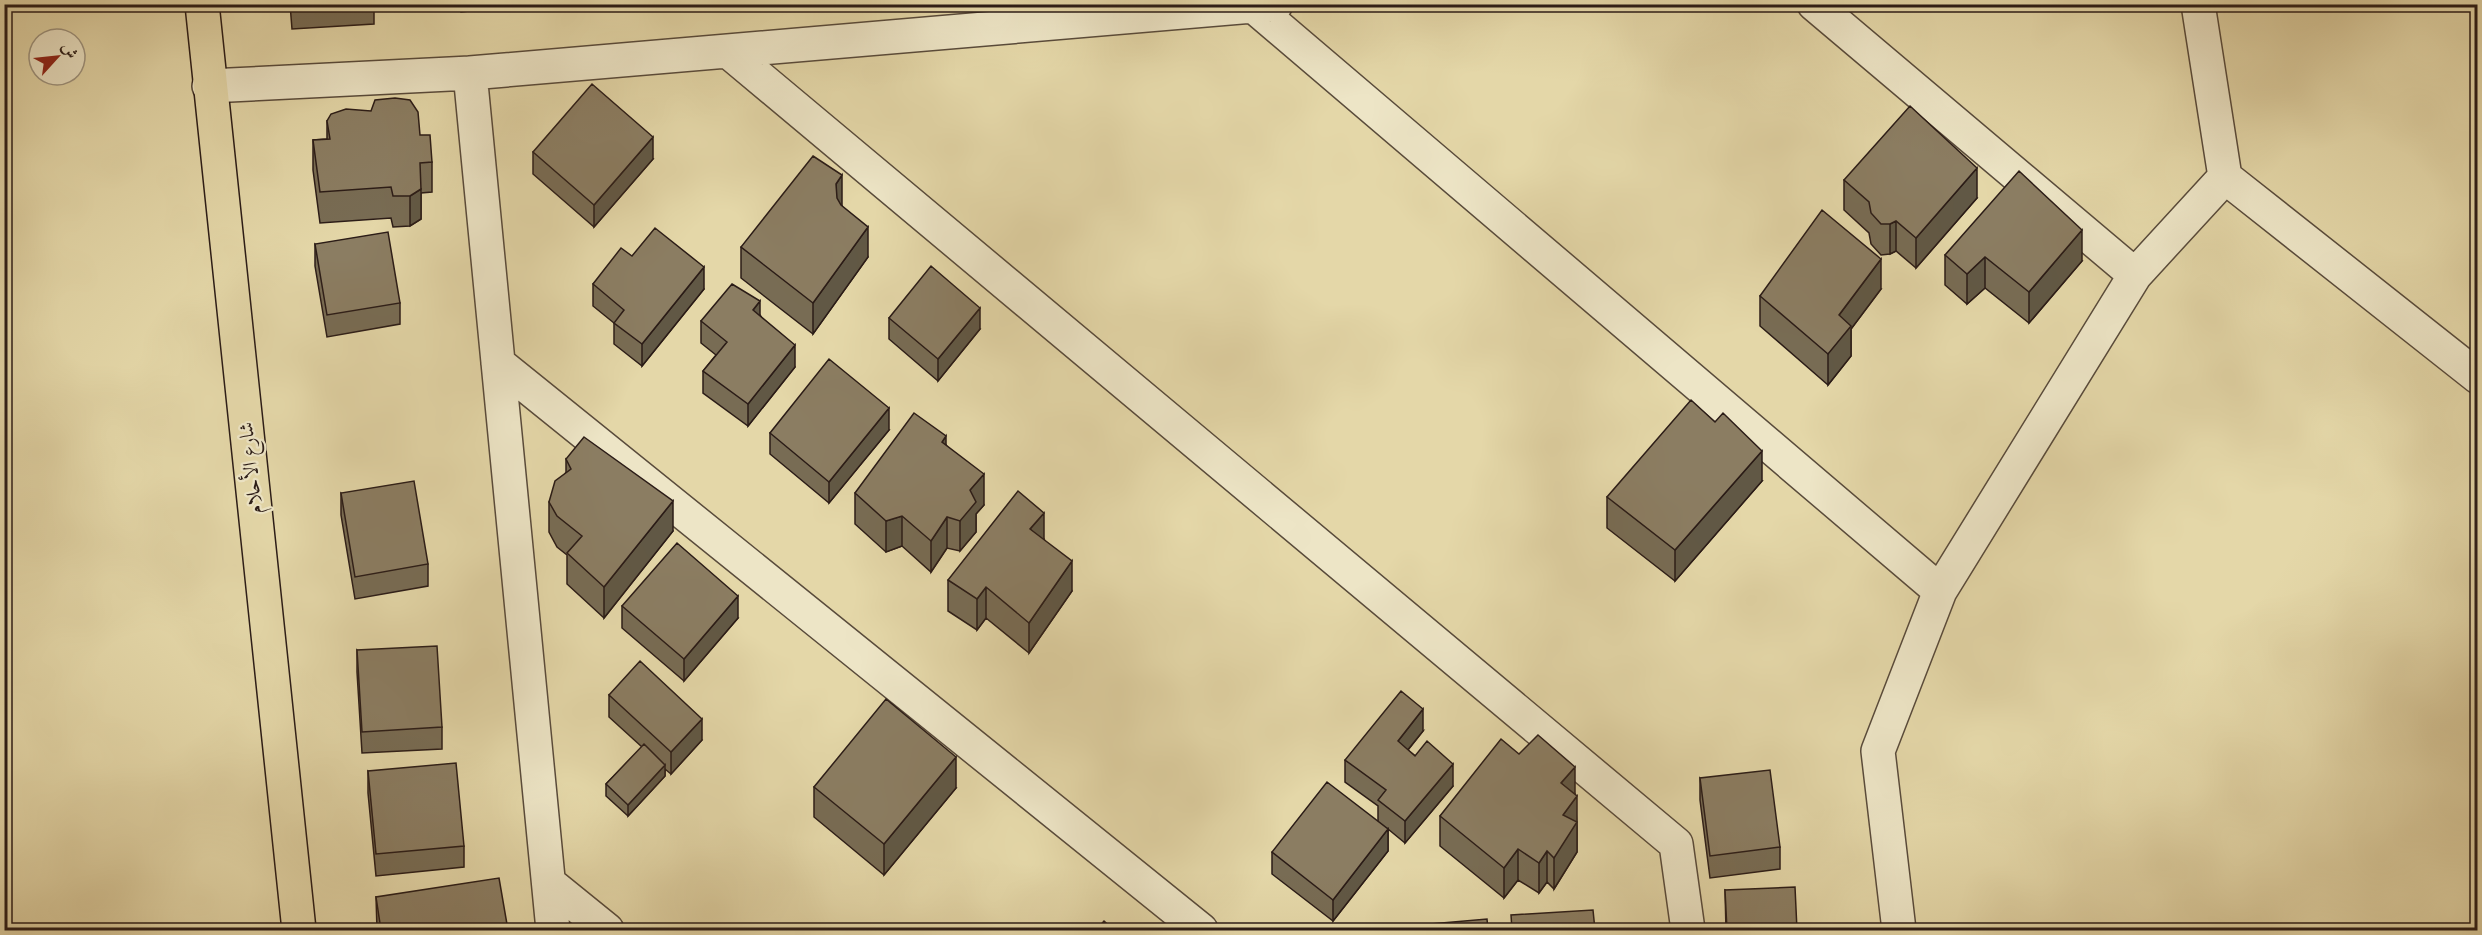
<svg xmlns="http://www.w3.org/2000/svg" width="2482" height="935" font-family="'Libre Caslon Text',Amiri,serif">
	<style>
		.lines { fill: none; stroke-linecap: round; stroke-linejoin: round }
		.street-casing { stroke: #594b3b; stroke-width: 36 }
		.primary-casing { stroke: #2b1c17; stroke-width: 36 }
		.street { stroke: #ede5c6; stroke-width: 33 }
		.primary { stroke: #e4d7a8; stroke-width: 33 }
		.wall { fill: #786c54; stroke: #2b1c17; stroke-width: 1.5 }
		.shaded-wall { fill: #615845; stroke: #2b1c17; stroke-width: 1.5 }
		.building { fill: #8b7d62; stroke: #2b1c17; stroke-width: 1.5 }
		.labels { text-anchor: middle; stroke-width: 4.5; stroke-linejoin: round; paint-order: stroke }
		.street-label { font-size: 20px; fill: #2b1c17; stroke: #ede5c6 }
	</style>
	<rect width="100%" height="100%" fill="#e4d7a8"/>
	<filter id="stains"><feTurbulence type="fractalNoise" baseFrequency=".00333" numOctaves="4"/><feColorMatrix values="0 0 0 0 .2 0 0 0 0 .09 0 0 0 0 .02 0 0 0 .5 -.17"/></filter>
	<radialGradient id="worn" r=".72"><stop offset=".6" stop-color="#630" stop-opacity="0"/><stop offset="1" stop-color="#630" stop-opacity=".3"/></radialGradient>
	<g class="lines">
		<defs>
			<path id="street" d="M1251,4L1940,591
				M1814,4L2135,275
				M2198,4L2225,177L2478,377
				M729,52L1676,844L1688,930
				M470,73L553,930
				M209,86L470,73L1276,4
				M498,363L1201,930
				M549,883L607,930
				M1899,930L1878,751L1940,591L2135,275L2225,177"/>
			<path id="primary" d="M202,4L299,930"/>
		</defs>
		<use href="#street" class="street-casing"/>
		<use href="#primary" class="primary-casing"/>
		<use href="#street" class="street"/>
		<use href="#primary" class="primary"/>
	</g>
	<path class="wall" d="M290,4H374V24L292,29Z
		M460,4H536L461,12Z
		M327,121L432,162V192L421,193V219L410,226L393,227L391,218L320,223L313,170V140L327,139Z
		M533,152L653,159L594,227L533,174Z
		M1844,180L1977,198L1916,268L1896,251L1890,254L1881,255L1871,244L1869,233L1844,210Z
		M842,206L868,257L813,334L741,278V247Z
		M315,244L400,303V324L327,337L315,266Z
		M1945,255L2082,261L2029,323L1985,288L1967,304L1945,285Z
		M632,256L704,289L642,366L614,344V323L593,306V284Z
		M1881,289L1851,329V356L1828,385L1760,326V296Z
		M760,315L795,367L748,426L703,393V371L716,355L701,343V321Z
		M889,318L980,329L938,381L889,339Z
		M889,430L829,503L770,454V433Z
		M946,445L984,505L976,514V532L960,551L947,548L931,572L902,546L886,552L855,524V493Z
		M566,459L673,531L604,618L567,584V555L557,547L549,532V502L566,472Z
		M1762,481L1675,581L1607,528V497Z
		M341,493L428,564V586L355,599L341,515Z
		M1044,539L1072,591L1029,653L986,618L977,630L948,611V580Z
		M622,606L738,618L684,681L622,628Z
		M357,650L442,727V749L362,753L357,672Z
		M609,695L702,740L671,774L665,769V776L628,816L606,796V784L642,747L609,717Z
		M1423,731L1408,750L1453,786L1405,843L1388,829V851L1333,921L1272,874V852L1378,821V806L1345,782V760Z
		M1519,754L1575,794L1577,827V852L1554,889L1547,882L1539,893L1518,880L1504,898L1440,846V816Z
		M368,771L464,846V867L376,876L368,793Z
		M1700,778L1780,847V869L1710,878L1700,800Z
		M814,787L956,788L884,875L814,817Z
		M1725,890L1797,930H1726Z
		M376,897L508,930H377Z"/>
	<path class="shaded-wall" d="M653,137V159L594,227V205Z
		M1977,168V198L1916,268V238Z
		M842,175V206L836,214V184Z
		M421,189V219L410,226V196Z
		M1896,221V251L1890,254V224Z
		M868,227V257L813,334V303Z
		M2082,230V261L2029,323V292Z
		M1985,257V288L1967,304V274Z
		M1881,259V289L1851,329V356L1828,385V354L1839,315Z
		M704,267V289L642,366V344Z
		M760,301V323L753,310Z
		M980,308V329L938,381V359Z
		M795,345V367L748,426V404Z
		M889,408V430L829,503V482Z
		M946,436V467L942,442Z
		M1762,451V481L1675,581V550Z
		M984,474V505L976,514V532L960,551V521L970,490Z
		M673,501V531L604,618V587Z
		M1044,513V543L1030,529Z
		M902,516V546L886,552V521Z
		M947,517V548L931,572V541Z
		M1072,561V591L1029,653V623Z
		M986,587V618L977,630V599Z
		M738,596V618L684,681V659Z
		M1423,709V731L1398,762V741Z
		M702,719V740L671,774V752Z
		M956,757V788L884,875V844Z
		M1453,764V786L1405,843V821Z
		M665,765V776L628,816V805Z
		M1575,767V797L1561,783Z
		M1577,796V852L1554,889V858L1563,815Z
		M1388,829V851L1333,921V900Z
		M1518,849V880L1504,898V868Z
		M1547,851V882L1539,893V863Z"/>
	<path class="building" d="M592,84L653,137L594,205L533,152Z
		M395,98L410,100L418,112L420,135H430L432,162L420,163L421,189L410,196H393L391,187L320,192L313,140L330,139L327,121L331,114L346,109L371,111L375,100Z
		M1910,106L1977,168L1916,238L1896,221L1890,224H1881L1871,213L1869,202L1844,180Z
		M813,156L842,175L836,184L837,198L841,205L868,227L813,303L741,247Z
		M2019,171L2082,230L2029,292L1985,257L1967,274L1945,255Z
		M1822,210L1881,259L1839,315L1851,326L1828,354L1760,296Z
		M655,228L704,267L642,344L614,323L624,310L593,284L621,248L632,256Z
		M388,232L400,303L327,315L315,244Z
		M931,266L980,308L938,359L889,318Z
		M732,284L760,301L753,310L795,345L748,404L703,371L727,342L701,321Z
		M829,359L889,408L829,482L770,433Z
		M1691,400L1715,422L1723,413L1762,451L1675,550L1607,497Z
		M914,413L946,436L942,442L984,474L970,490L976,502L960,521L947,517L931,541L902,516L886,521L855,493Z
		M584,437L673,501L604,587L567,553L582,536L557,516L549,502L555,481L571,469L566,459Z
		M414,481L428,564L355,577L341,493Z
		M1018,491L1044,513L1030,529L1072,561L1029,623L986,587L977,599L948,580Z
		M677,543L738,596L684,659L622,606Z
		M437,646L442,727L362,732L357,650Z
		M640,661L702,719L671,752L609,695Z
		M1401,691L1423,709L1398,741L1415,756L1427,741L1453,764L1405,821L1378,800L1386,790L1345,760Z
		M886,699L956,757L884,844L814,787Z
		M1538,735L1575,767L1561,783L1577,796L1563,815L1577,822L1554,858L1547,851L1539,863L1518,849L1504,868L1440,816L1501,739L1519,754Z
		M644,744L665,765L628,805L606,784Z
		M456,763L464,846L376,854L368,771Z
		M1770,770L1780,847L1710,856L1700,778Z
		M1327,782L1388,829L1333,900L1272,852Z
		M499,878L508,930H381L376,897Z
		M1795,887L1797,930H1727L1725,890Z
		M1593,910L1595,930H1512L1511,915Z
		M1487,919L1488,930H1396V927Z
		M1104,921L1114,930H1096Z"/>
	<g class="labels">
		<g class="street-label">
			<text transform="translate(250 468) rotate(-96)" y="7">شارع الأحلام</text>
		</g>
	</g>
	<rect width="2482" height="935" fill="none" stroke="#e4d7a8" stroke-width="24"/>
	<rect x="6" y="6" width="2470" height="923" fill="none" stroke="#2b1c17" stroke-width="3"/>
	<rect x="12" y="12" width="2458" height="911" fill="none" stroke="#2b1c17" stroke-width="1.5"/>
	<g transform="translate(57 57) rotate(63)"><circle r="28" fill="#ede5c6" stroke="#9f9580" stroke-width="1.5"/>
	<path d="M0-4.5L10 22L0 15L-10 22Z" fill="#8f2418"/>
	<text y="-9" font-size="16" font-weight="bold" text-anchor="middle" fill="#2b1c17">ش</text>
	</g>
	<rect width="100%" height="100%" filter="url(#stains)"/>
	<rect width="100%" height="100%" fill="url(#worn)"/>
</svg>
